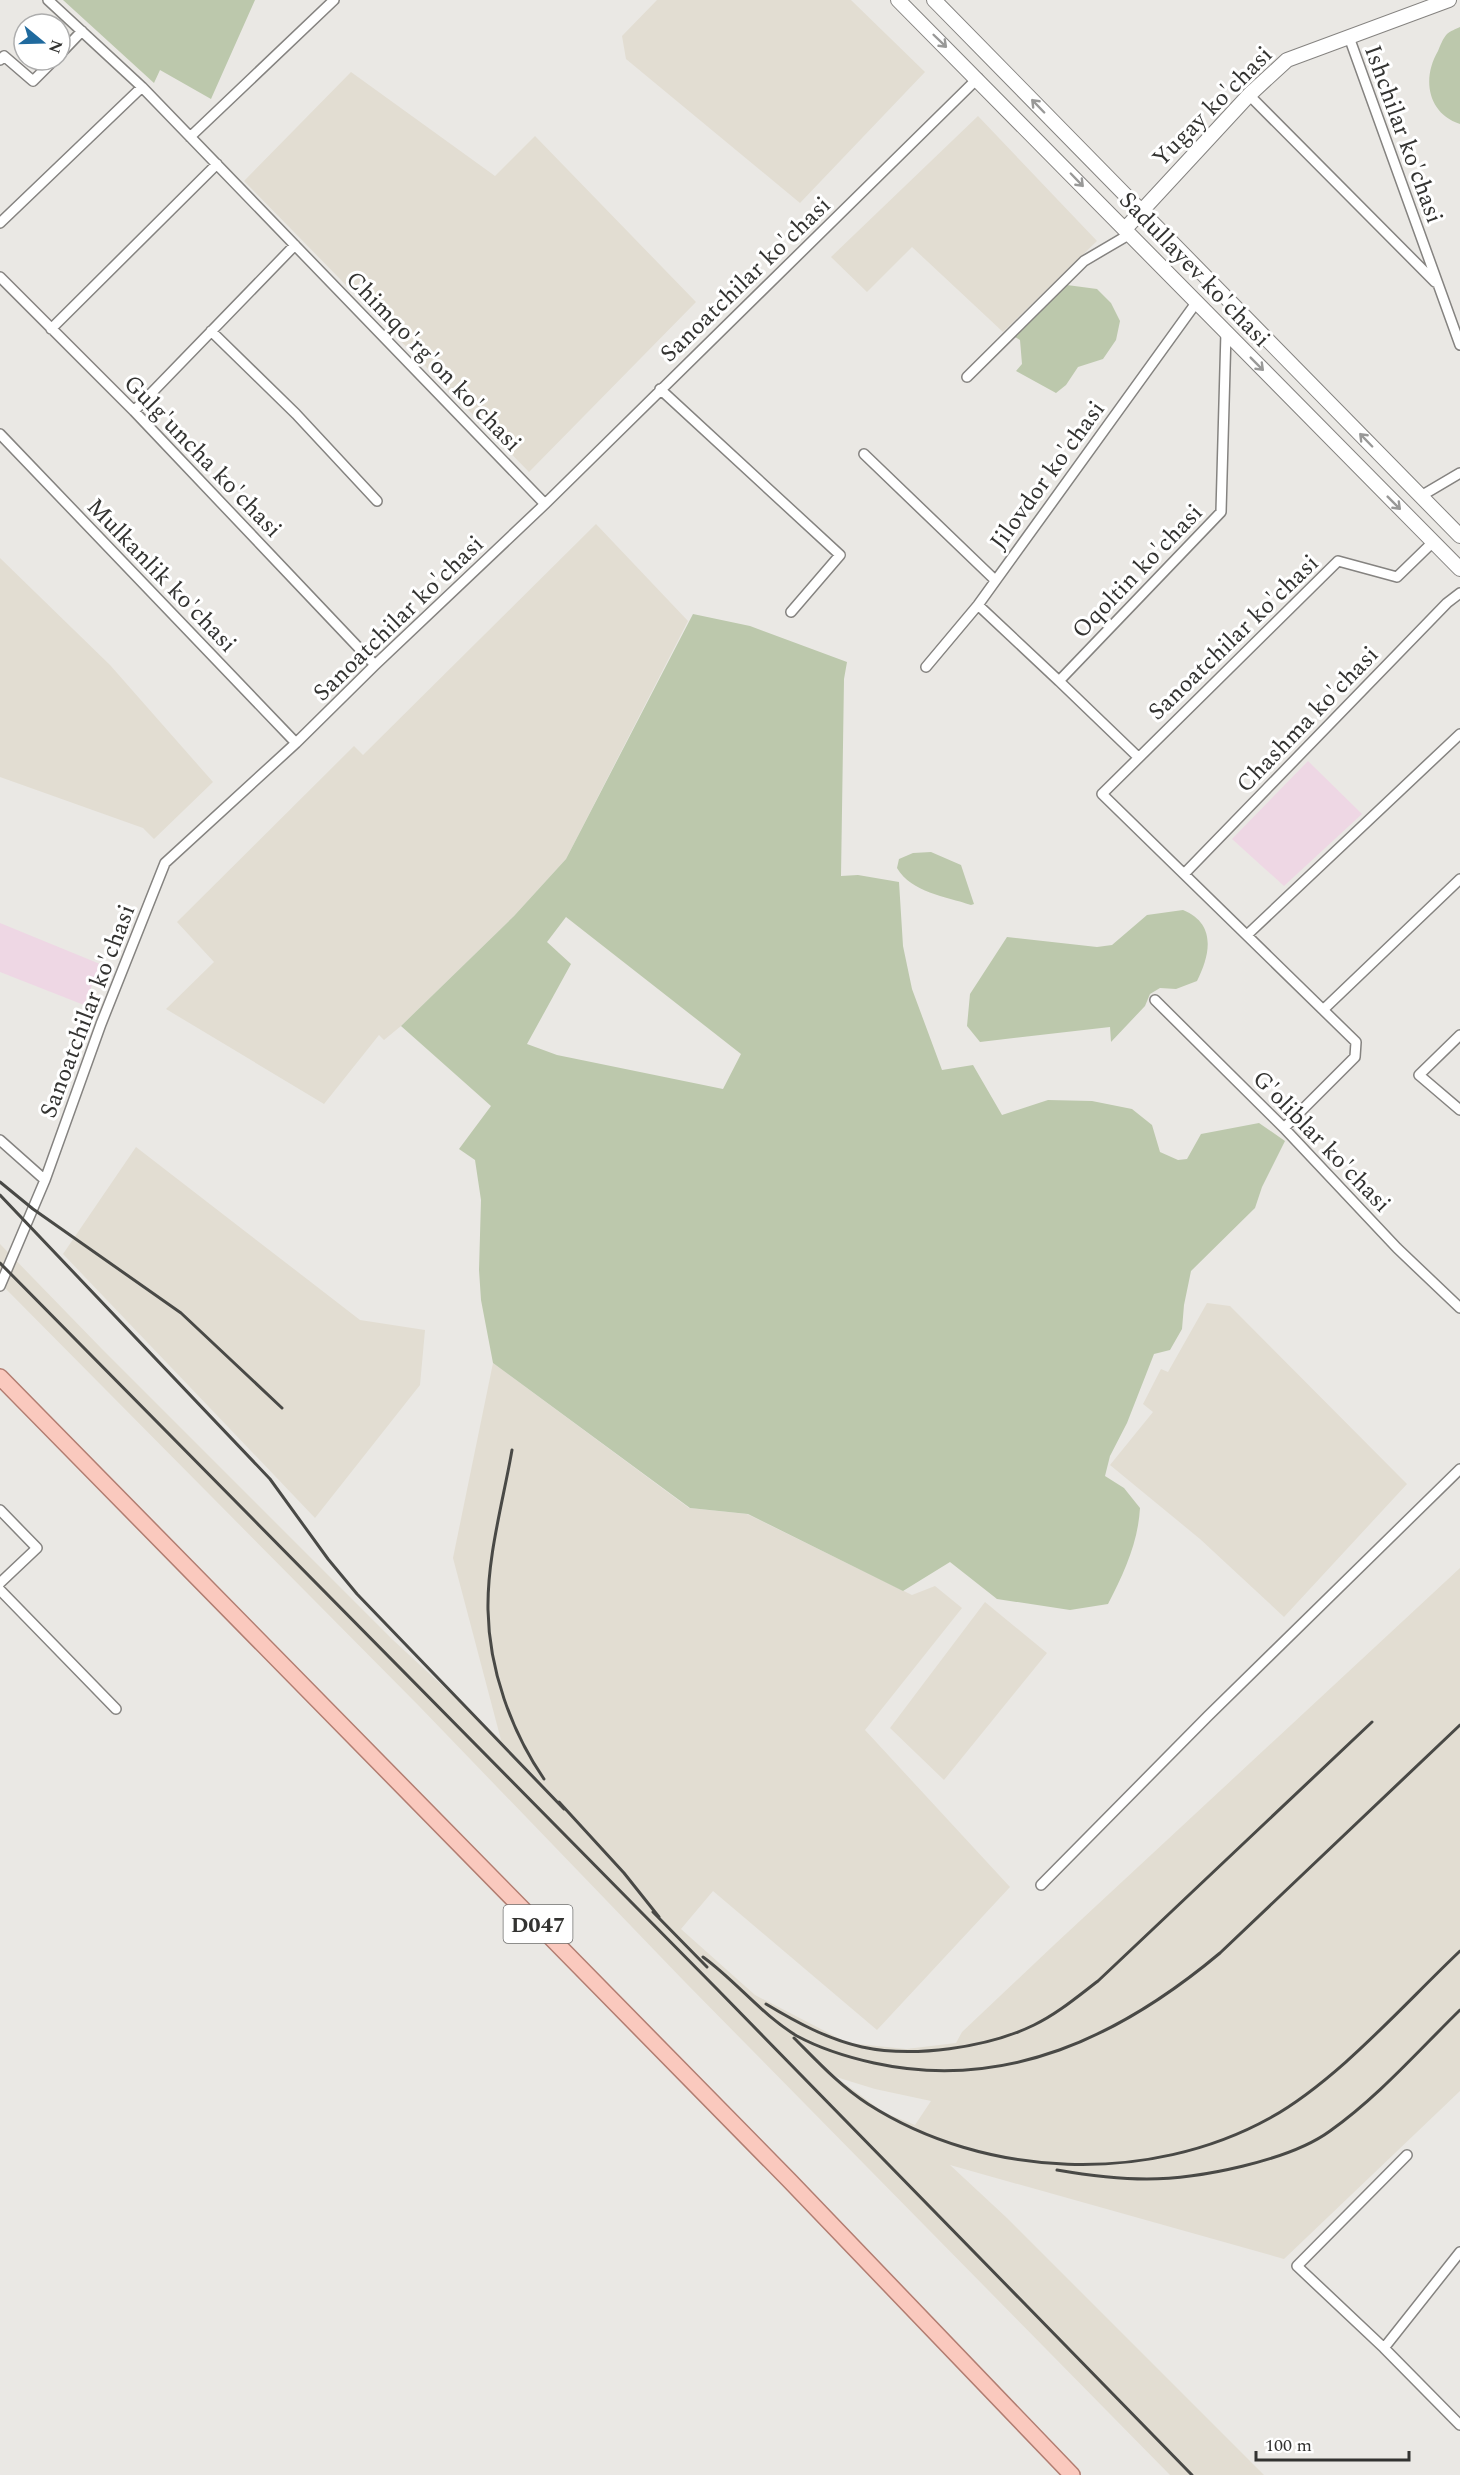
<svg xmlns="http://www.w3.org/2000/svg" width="1460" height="2475" font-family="Spectral,serif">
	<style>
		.commercial { fill: #eed7e4 }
		.built { fill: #e2ddd2; fill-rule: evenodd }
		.green { fill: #bcc8ac; fill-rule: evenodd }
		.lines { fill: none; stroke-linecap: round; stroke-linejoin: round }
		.street-casing { stroke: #858380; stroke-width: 12 }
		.secondary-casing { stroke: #858380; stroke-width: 16 }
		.primary-casing { stroke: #b27d71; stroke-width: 18 }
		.street { stroke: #fff; stroke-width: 9 }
		.secondary { stroke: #fff; stroke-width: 14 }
		.primary { stroke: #fac9be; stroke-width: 15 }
		.rail { stroke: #494946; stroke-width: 3 }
		.oneway { stroke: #999998 }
		.labels { text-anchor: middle; stroke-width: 6; stroke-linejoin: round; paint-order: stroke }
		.shield { fill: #fff; stroke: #70706f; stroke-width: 1.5 }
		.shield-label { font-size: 22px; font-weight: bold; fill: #333331 }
		.street-label { font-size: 24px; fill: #333331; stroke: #fff }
	</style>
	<rect width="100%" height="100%" fill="#eae8e4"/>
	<path class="commercial" d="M1308,761L1362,814L1284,886L1232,839Z
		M0,923L100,964L84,1005L0,972Z"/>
	<path class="built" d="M657,0H851L925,72L800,203L626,59L622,36Z
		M351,72L495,176L535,136L696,302L529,472L244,181Z
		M978,116L1097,241L1003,332L912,247L867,292L831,257Z
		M596,524L688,621L566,859L514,916L401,1026L384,1040L379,1035L324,1104L166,1009L214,962L177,922L354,746L363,755Z
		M0,558L110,665L213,782L154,839L143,828L0,777Z
		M136,1147L360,1320L425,1330L420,1385L315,1518L63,1254Z
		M0,1244L102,1349L393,1640L501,1740L453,1558L493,1363L689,1508L747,1514L912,1595L935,1586L962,1608L865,1730L1010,1887L877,2030L713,1891L681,1929L755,1995L848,2043L906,2049L956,2043L962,2032L1054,1945L1460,1568V2091L1284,2259L950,2165L1007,2218L1264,2475H1170L684,1981L419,1706L0,1283ZM836,2077L875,2089L931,2101L915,2125L883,2112Z
		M1207,1303L1230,1306L1407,1484L1284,1617L1200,1539L1110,1465L1153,1412L1143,1404L1161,1369L1168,1372Z
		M985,1602L1047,1653L944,1780L890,1728Z"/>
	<path class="green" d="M63,0H255L211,99L160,70L154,83Z
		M1460,27V124C1427,113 1422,78 1438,51C1440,46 1443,38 1447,34C1450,31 1456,29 1460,27Z
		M1067,285L1097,289L1111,303L1120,321L1116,340L1103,359L1078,367L1066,385L1056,393L1016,371L1022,364L1020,340L1015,337Z
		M693,614L750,626L847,662L844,679L841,876L858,875L899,882L903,946L912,989L942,1070L973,1065L1002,1115L1048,1100L1092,1101L1132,1109L1152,1125L1160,1152L1178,1160L1187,1159L1201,1134L1259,1123L1285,1141L1262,1187L1255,1208L1191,1271L1184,1305L1182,1329L1170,1350L1154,1354L1127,1423L1110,1456L1105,1476L1124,1488L1140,1508C1138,1543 1124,1573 1108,1604L1070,1610L997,1599L950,1562L903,1591L748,1514L690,1508L493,1363L481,1300L479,1270L481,1200L475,1160L459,1149L491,1106L401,1026L514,916L566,859ZM566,917L741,1054L723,1089L557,1055L527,1044L571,964L547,942Z
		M931,852L961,865L974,904L971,905C945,896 912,893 897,868L899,859L913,853Z
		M1183,910C1217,924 1210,955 1197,981L1176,989L1160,988L1150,994L1145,1006L1111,1042L1110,1027L980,1042L967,1026L970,994L1007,937L1097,947L1112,945L1147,915Z"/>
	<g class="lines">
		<defs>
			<path id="street" d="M48,0L142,87L545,504
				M1349,37L1460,345
				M60,54L82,31
				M0,60L4,56L33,81L54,60
				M1249,95L1435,282
				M190,137L334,0
				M0,223L142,87
				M0,277L134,411L375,665
				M51,329L217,164
				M211,331L296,414L377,501
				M967,377L1084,261L1130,234
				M660,389L840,555L791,612
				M134,411L295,245
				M0,434L296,743
				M864,454L995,580
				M1421,496L1460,473
				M978,605L1059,681L1221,512L1226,332
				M926,667L978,605L1196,303
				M1059,681L1138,757
				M1184,874L1447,603L1460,593
				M1247,935L1460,734
				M1155,1000L1284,1128L1397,1248L1460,1308
				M1324,1009L1460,879
				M1460,1035L1419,1075L1460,1110
				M1284,1128L1355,1057L1356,1042L1102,794L1338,561L1397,577L1433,542
				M0,1140L45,1180
				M0,1286L45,1180L101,1024L165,863L296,743L375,665L545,504L978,78
				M0,1510L37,1548L0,1583
				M0,1590L116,1709
				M1041,1885L1208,1716L1460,1469
				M1407,2155L1297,2266L1384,2348L1460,2425
				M1384,2348L1460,2252"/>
			<path id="secondary" d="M898,0L1460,569
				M934,0L1460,536
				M1125,229L1249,95L1287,60L1449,0"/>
			<path id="primary" d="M0,1377L789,2180L1072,2475"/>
		</defs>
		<use href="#street" class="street-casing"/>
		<use href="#secondary" class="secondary-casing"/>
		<use href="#primary" class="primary-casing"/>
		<use href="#street" class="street"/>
		<use href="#secondary" class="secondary"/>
		<use href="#primary" class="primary"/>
		<path class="rail" d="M0,1182L33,1209L181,1313L282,1408
			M0,1195L270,1479L328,1559L357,1594L564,1809
			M0,1263L716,1988L1192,2475
			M512,1450C503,1502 487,1557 488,1610C489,1669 511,1731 544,1779
			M559,1802L624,1873L659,1917
			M653,1912L707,1967
			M703,1957C736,1981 762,2015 797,2036C821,2049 847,2057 874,2063C1006,2092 1121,2036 1220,1953L1460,1725
			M766,2004C796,2022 827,2039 862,2047C913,2058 987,2048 1034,2025C1057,2014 1077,1997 1098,1981L1372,1722
			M794,2038C817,2061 840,2086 868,2104C985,2179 1149,2185 1270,2118C1338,2080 1403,2005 1460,1951
			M1057,2170C1086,2175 1117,2179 1147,2179C1198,2179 1289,2161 1330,2131C1378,2097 1418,2051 1460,2010"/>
	</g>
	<defs><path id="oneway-shaft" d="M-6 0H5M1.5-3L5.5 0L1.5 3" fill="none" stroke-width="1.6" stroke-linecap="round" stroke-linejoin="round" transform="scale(1.5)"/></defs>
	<g class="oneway">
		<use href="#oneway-shaft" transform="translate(940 41) rotate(44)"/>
		<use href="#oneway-shaft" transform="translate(1038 106) rotate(-134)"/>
		<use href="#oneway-shaft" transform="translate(1077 180) rotate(46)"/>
		<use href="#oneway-shaft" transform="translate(1257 364) rotate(45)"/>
		<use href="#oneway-shaft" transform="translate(1366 440) rotate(-134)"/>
		<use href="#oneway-shaft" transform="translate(1394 503) rotate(45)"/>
	</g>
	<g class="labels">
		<rect class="shield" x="503.5" y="1905" width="69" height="38" rx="4.5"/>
		<g class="shield-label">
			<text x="538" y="1932">D047</text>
		</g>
		<g class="street-label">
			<text transform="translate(1212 106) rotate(-45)" y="8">Yugay ko'chasi</text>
			<text transform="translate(1404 134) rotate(70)" y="8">Ishchilar ko'chasi</text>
			<text transform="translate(1195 269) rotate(46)" y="8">Sadullayev ko'chasi</text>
			<text transform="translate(745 279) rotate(-44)" y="8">Sanoatchilar ko'chasi</text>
			<text transform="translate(434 361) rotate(46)" y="8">Chimqo'rg'on ko'chasi</text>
			<text transform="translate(203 456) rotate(46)" y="8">Gulg'uncha ko'chasi</text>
			<text transform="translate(1047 475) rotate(-54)" y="8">Jilovdor ko'chasi</text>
			<text transform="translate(1137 571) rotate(-46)" y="8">Oqoltin ko'chasi</text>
			<text transform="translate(162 575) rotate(46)" y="8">Mulkanlik ko'chasi</text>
			<text transform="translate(398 618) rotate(-44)" y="8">Sanoatchilar ko'chasi</text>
			<text transform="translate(1233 637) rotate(-44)" y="8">Sanoatchilar ko'chasi</text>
			<text transform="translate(1307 719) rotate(-46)" y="8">Chashma ko'chasi</text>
			<text transform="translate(87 1011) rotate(-69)" y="8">Sanoatchilar ko'chasi</text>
			<text transform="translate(1322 1141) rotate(46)" y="8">G'oliblar ko'chasi</text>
		</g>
	</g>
	<g transform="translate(42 42) rotate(109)"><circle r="28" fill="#ffffff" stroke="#adadad" stroke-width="1.5"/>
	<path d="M0-4.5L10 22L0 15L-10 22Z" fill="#206a9e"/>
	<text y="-9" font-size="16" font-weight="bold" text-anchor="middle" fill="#333331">N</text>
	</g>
	<path d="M1256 2451v9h153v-9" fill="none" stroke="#333331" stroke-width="3"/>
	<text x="1265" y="2451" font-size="18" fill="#333331" stroke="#ffffff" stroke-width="4.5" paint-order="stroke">100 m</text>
</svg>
